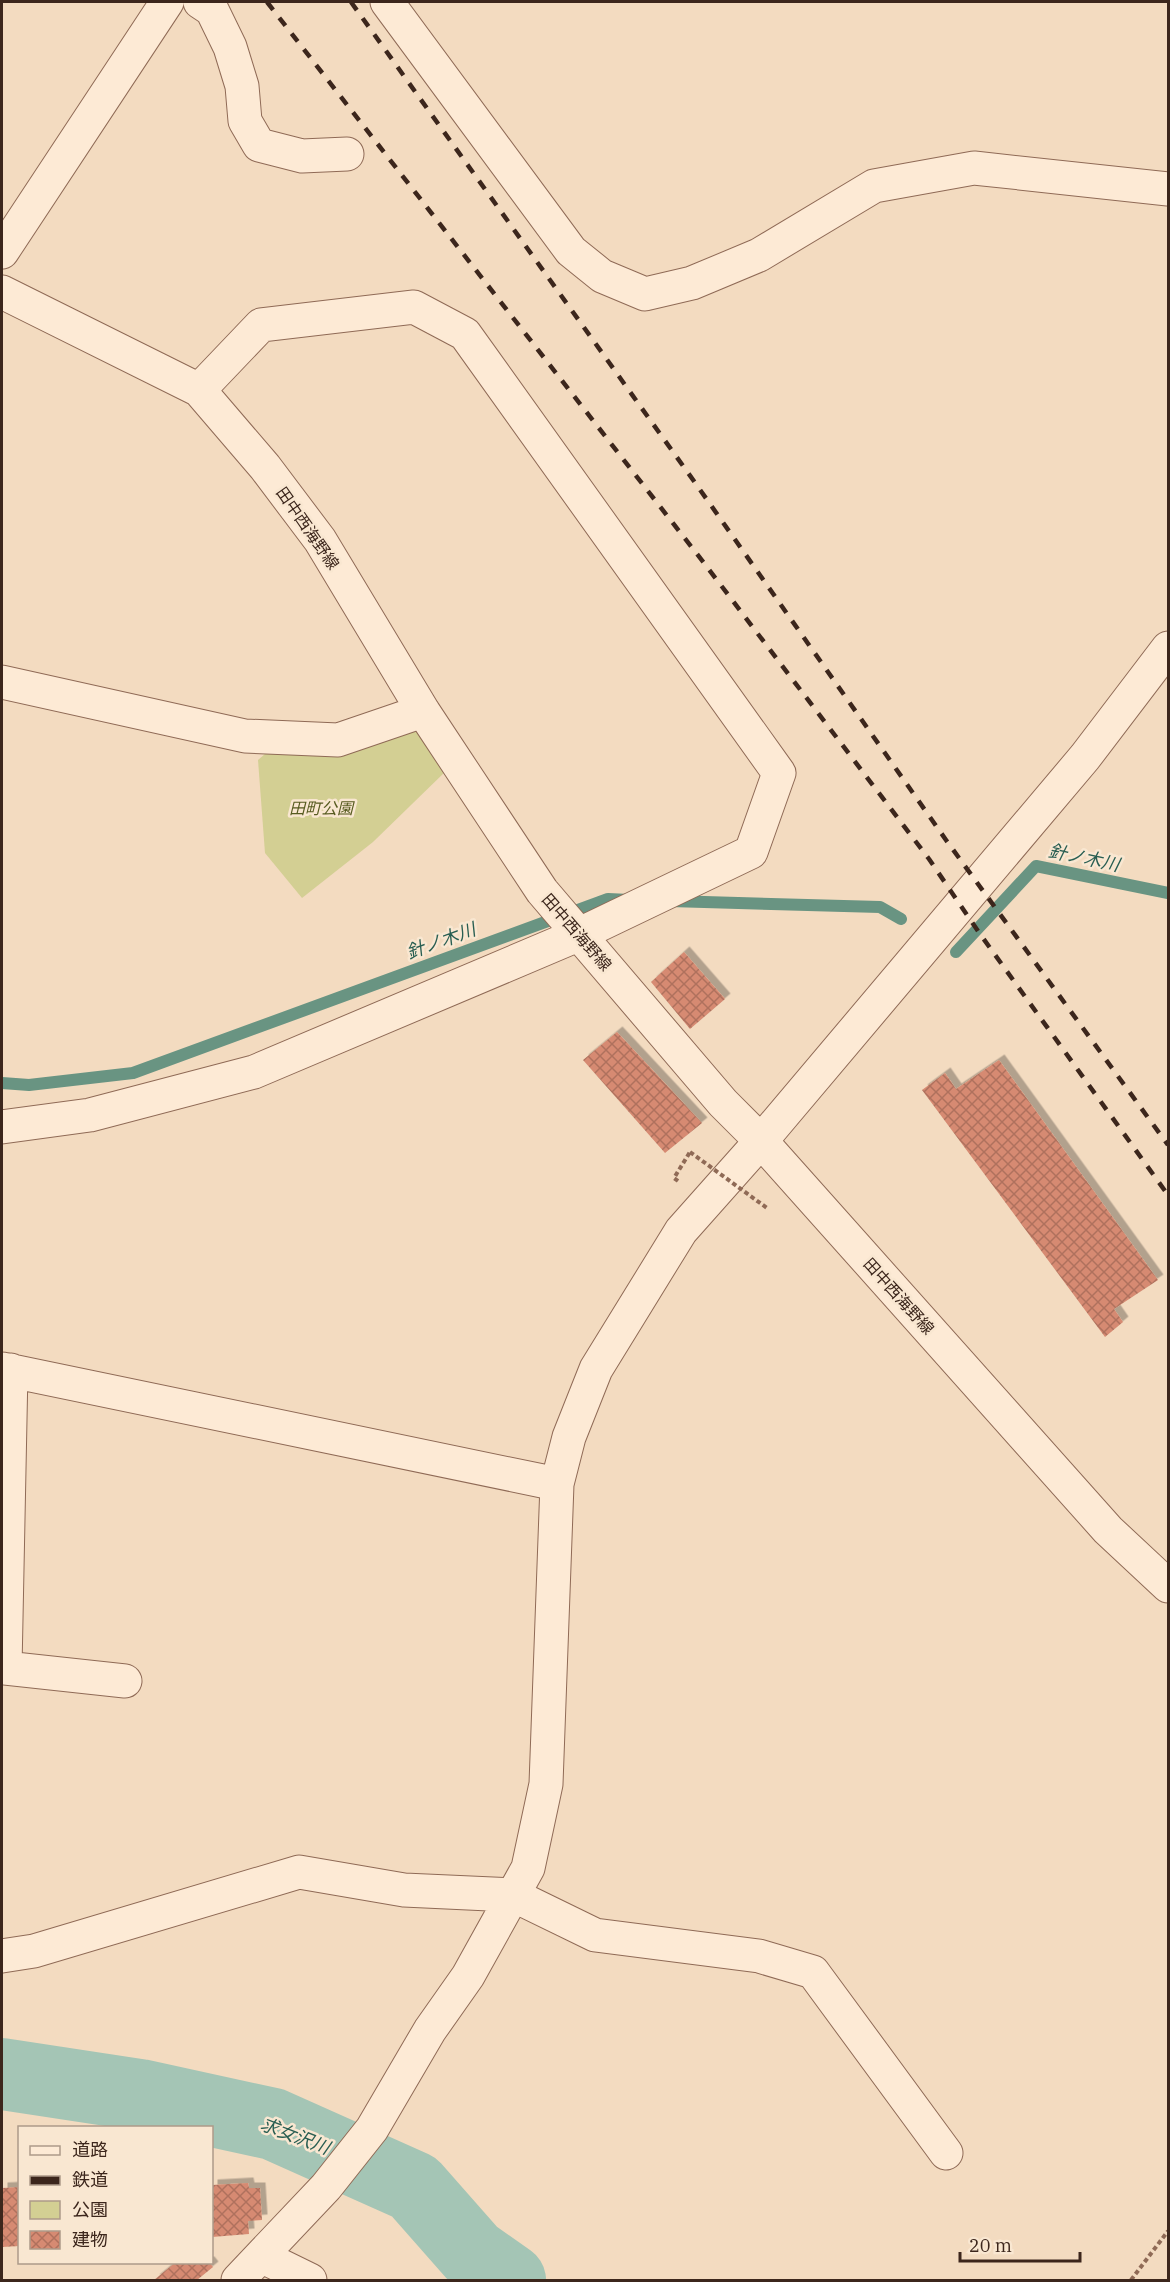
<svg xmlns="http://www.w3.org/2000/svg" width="1170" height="2282" font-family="'IBM Plex Serif','Noto Sans JP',serif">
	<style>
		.park { fill: #d3cf93 }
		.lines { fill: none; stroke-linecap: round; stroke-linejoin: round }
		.stream { stroke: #699482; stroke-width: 12 }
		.river { stroke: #a4c5b5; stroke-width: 72 }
		.building { fill: url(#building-cross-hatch); filter: url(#shadow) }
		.minor-casing { stroke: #8f6a56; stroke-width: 35 }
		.path { stroke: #8f6a56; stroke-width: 4; stroke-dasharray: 4.5 3; stroke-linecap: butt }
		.minor { stroke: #fdead5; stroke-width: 33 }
		.rail { stroke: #3c261c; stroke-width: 4.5; stroke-dasharray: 10 10; stroke-linecap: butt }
		.path-bridge { stroke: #8f6a56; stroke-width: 4; stroke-dasharray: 4.5 3; stroke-linecap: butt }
		.labels { text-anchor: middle; stroke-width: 5; stroke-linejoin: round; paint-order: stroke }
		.street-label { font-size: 16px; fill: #3c261c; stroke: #f9e7d1 }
		.park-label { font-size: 16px; font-style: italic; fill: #575b20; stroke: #f9e7d1 }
		.water-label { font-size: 18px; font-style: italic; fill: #295e52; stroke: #f9e7d1 }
	</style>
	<defs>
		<pattern id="building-cross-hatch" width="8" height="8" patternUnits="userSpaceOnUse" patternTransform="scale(1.5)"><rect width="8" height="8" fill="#d68a72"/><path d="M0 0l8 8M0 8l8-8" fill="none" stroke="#af715d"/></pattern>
		<filter id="shadow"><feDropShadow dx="5.5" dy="-5.5" stdDeviation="0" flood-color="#0004"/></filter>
	</defs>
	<rect width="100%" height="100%" fill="#f3dbc0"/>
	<path class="park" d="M416,723L447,770L373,842L302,898L265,853L258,760L279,742Z"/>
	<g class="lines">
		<path class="stream" d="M670,901L880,907L901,919
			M956,952L1036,866L1168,893
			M2,1083L29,1085L133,1073L608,899L629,900"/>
		<path class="river" d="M2,2074L140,2095L273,2124L414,2187L473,2254L510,2280"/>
	</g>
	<path class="building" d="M684,952L725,999L690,1029L651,982Z
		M617,1032L702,1123L665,1153L583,1060Z
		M999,1060L1158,1280L1114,1309L1123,1322L1105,1337L922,1090L945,1073L956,1089Z
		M248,2183L249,2188H260L262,2220L248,2221L249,2234L212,2237V2185Z
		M20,2187V2246L2,2247V2188Z
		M176,2262H191L193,2264L195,2262H209L213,2267L197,2280H154Z"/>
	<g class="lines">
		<defs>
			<path id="minor" d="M200,2L212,10L230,47L242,86L245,121L259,145L302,156L347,154
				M387,2L571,251L602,276L645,294L692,283L759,255L874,186L974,168L1168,189
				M2,252L167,2
				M2,292L199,390L265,467L320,540L423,711L542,891L723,1103L761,1141L1108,1530L1168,1586
				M2,682L245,736L338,740L423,711
				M2,1127L90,1115L254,1072L580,934L751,852L779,773L465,334L414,307L261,325L199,390
				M2,1369L557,1484
				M11,1370L5,1668L125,1681
				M2,1956L34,1951L299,1872L404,1890L513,1895L595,1935L759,1956L813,1972L946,2153
				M261,2256L310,2280
				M238,2280L326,2187L372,2129L430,2030L468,1976L528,1868L546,1784L557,1484L569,1437L596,1369L681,1231L761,1141L1085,757L1168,648"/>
		</defs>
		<use href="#minor" class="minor-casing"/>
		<path class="path" d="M678,1181L674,1178L690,1152
			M1131,2280L1168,2231"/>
		<use href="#minor" class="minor"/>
		<path class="rail" d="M267,2L704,563L929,859L980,934L1168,1195
			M351,2L696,484L946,840L1168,1145"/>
		<path class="path-bridge" d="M690,1152L767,1208"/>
	</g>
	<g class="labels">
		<g class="street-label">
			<text transform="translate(308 528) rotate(55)" y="6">田中西海野線</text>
			<text transform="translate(577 932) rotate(49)" y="6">田中西海野線</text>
			<text transform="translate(899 1296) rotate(48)" y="6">田中西海野線</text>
		</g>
		<g class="park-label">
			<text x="321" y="814">田町公園</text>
		</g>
		<g class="water-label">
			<text transform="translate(1084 858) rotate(12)" y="6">針ノ木川</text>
			<text transform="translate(441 941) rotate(-20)" y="6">針ノ木川</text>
			<text transform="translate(295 2136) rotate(21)" y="6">求女沢川</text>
		</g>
	</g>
	<rect width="1170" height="2282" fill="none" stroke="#3c261c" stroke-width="6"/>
	<rect x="18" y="2126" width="195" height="138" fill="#f9e7d1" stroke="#ad9a89" stroke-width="1.5"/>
	<rect x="30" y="2146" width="30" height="9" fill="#fdead5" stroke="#ad9a89" stroke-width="1.5"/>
	<text x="72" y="2156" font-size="18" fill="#3c261c">道路</text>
	<rect x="30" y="2176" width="30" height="9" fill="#3c261c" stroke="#ad9a89" stroke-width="1.5"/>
	<text x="72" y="2186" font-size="18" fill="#3c261c">鉄道</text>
	<rect x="30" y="2201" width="30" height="18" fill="#d3cf93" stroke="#ad9a89" stroke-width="1.5"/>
	<text x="72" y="2216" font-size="18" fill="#3c261c">公園</text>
	<rect x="30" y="2231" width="30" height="18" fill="url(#building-cross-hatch)" stroke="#ad9a89" stroke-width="1.5"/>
	<text x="72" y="2246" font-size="18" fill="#3c261c">建物</text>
	<path d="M960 2252v9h120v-9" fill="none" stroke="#3c261c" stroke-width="3"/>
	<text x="969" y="2252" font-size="18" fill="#3c261c" stroke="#f9e7d1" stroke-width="4.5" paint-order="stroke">20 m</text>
</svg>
